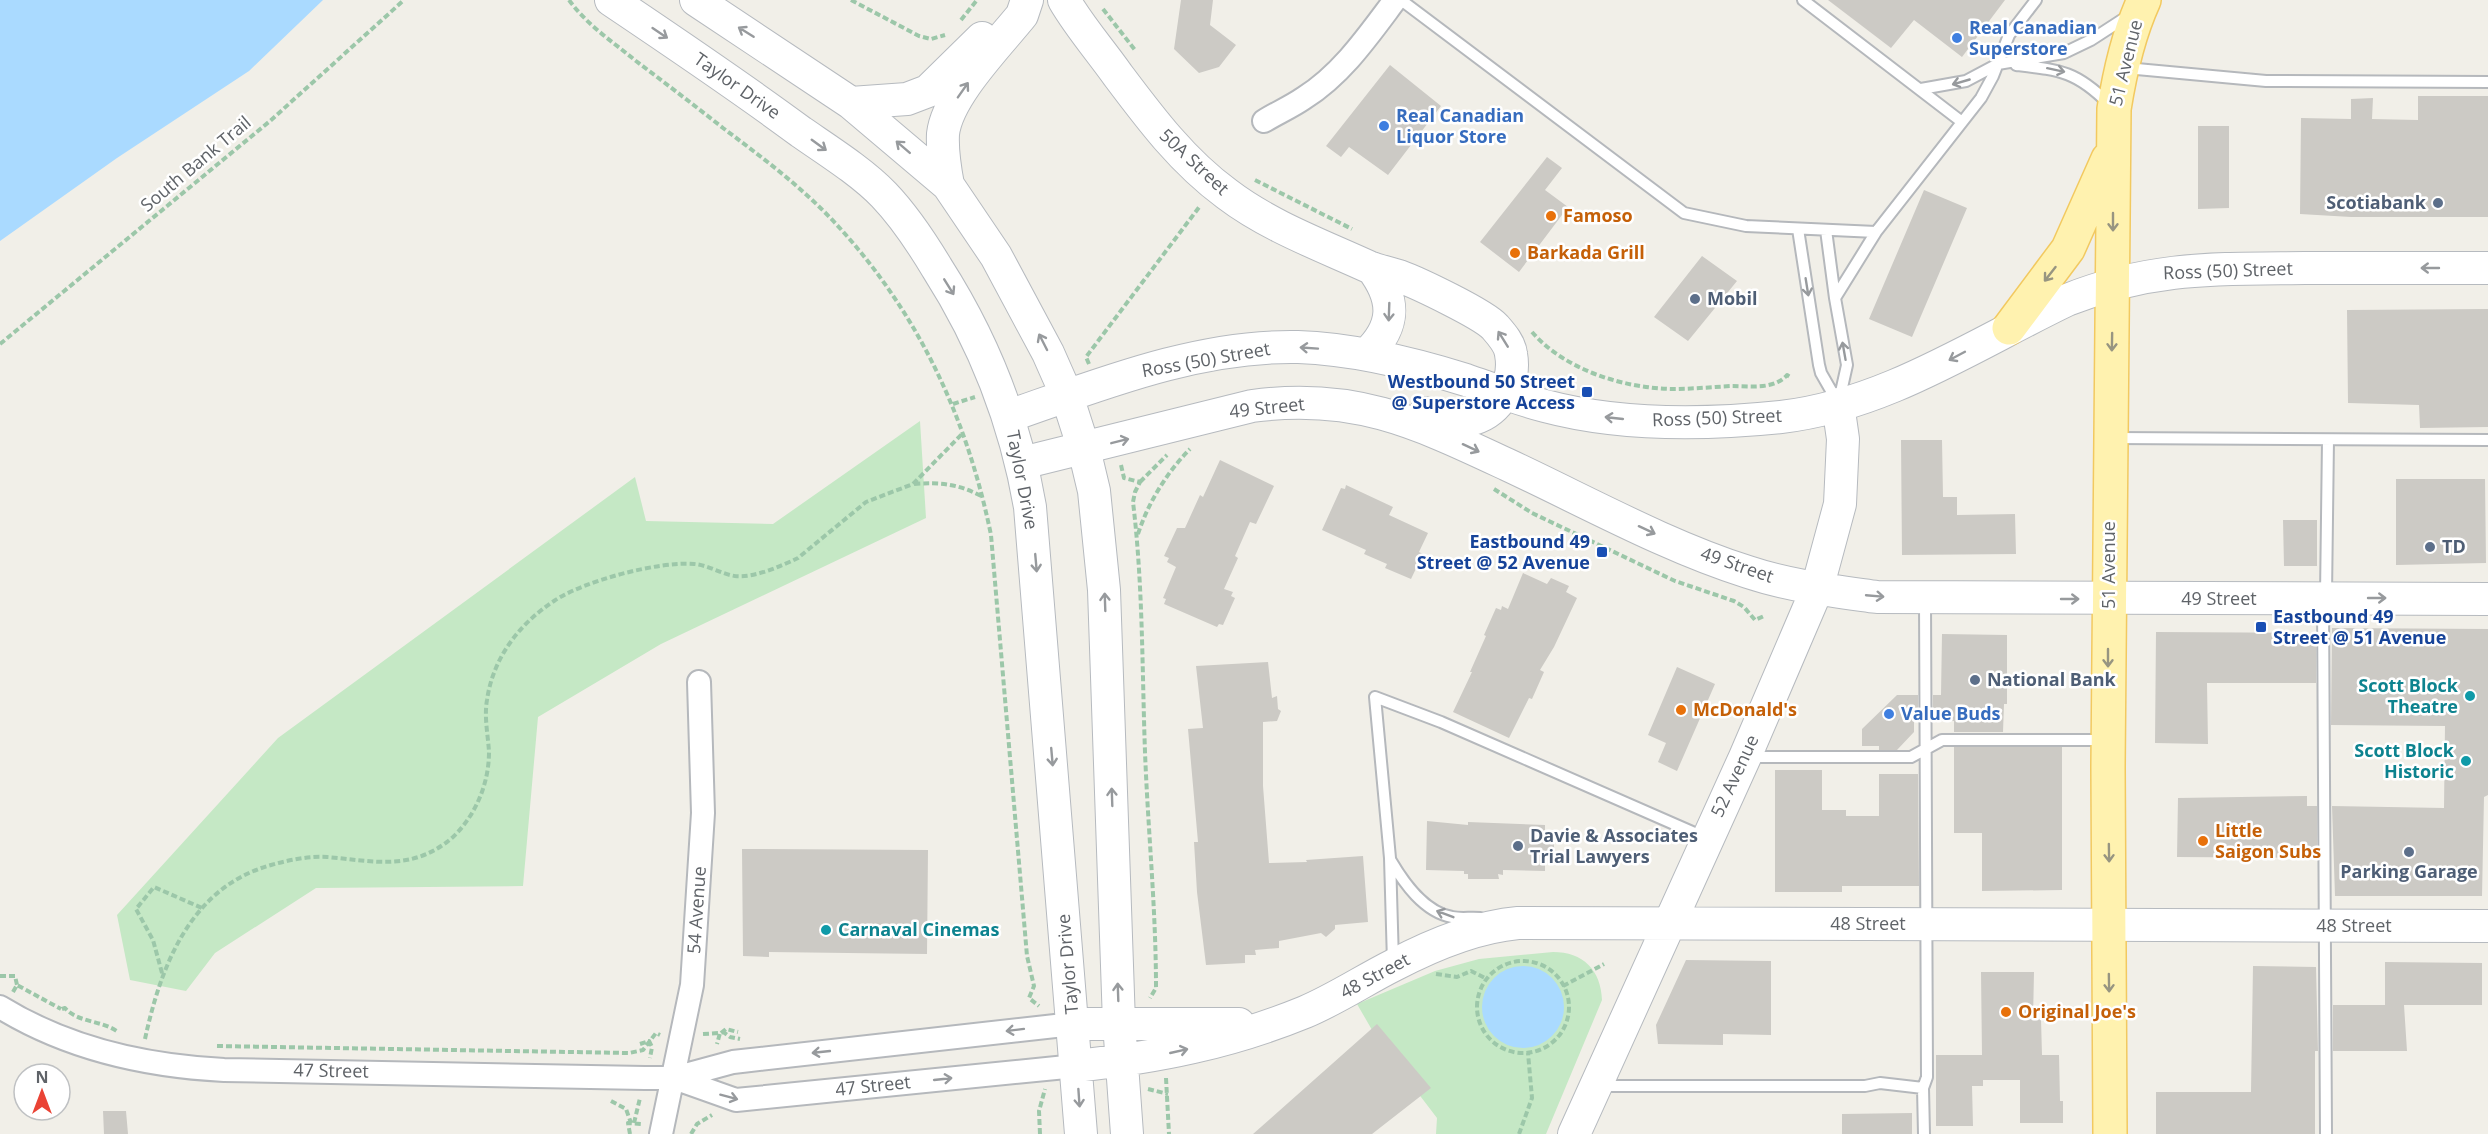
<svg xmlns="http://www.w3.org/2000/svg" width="2488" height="1134" font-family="'Open Sans',sans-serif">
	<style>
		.green { fill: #c5e8c5 }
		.water { fill: #aadaff }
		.building { fill: #cccac5 }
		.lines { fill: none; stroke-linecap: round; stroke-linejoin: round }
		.lane-casing { stroke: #b5b8bc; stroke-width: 14 }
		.street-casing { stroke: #b5b8bc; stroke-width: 26 }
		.secondary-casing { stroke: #b6babf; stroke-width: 34 }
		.primary-casing { stroke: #f2c960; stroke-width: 36 }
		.path { stroke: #9cc7a9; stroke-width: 4; stroke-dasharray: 6 3; stroke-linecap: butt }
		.lane { stroke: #fff; stroke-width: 10 }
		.street { stroke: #fff; stroke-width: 22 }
		.secondary { stroke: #fff; stroke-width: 32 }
		.primary { stroke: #fff2af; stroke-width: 33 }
		.oneway { stroke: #979a9d }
		.oneway2 { stroke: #979581 }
		.shop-dot { fill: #3f7fe0; stroke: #fff; stroke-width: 2 }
		.service-dot { fill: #5c6f8a; stroke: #fff; stroke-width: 2 }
		.food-dot { fill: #e8710a; stroke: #fff; stroke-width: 2 }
		.transit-dot { fill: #1a4fb4; stroke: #fff; stroke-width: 2 }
		.culture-dot { fill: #0f9aa8; stroke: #fff; stroke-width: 2 }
		.labels { text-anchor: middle; stroke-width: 5; stroke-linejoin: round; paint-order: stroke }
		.shop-label { font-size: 18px; font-weight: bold; fill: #366cbe; stroke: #fff; text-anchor: start }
		.street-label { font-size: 18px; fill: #5f6368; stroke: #fff }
		.service-label { font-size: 18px; font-weight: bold; fill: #4e5e75; stroke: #fff; text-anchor: start }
		.food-label { font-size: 18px; font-weight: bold; fill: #c56008; stroke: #fff; text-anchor: start }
		.transit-label { font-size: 18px; font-weight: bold; fill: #164399; stroke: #fff; text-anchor: end }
		.culture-label { font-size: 18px; font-weight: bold; fill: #0d838f; stroke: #fff; text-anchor: end }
	</style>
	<rect width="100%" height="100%" fill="#f1efe8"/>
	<path class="green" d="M920,421L926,518L661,644L538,717L523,886L316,888L215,953L186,991L130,980L117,915L278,738L635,477L646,521L773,524Z
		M1553,952C1583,952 1601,970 1602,1000L1546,1134H1436L1437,1118L1379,1042L1357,1004L1435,971L1479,959Z"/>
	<path class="water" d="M0,0H323L249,71L117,158L0,241Z
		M1482 1007a41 41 0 1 1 82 0a41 41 0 1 1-82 0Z"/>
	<path class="building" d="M1181,0H1213L1210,25L1236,45L1219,67L1199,73L1174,49Z
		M1828,0H2005L1962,57L1914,20L1891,48Z
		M1390,65L1441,106L1388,175L1349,147L1341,157L1326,146Z
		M2418,96H2488V217H2351L2300,214L2301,118L2351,119V99L2373,98L2372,119L2418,120Z
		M2198,126H2229V208L2198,209Z
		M1547,157L1562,168L1545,190L1568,207L1519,272L1480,242Z
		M1924,190L1967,208L1912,337L1869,319Z
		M1702,256L1737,281L1688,341L1654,317Z
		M2488,309V427L2420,428L2419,405L2348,403L2347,310Z
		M1901,440H1942L1943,497H1957V515L2015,514L2016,554L1902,555Z
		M1220,460L1274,486L1256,524L1250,522L1235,556L1238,558L1224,589L1233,592L1231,596L1235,598L1223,625L1219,624L1217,627L1164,604L1166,599L1163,598L1176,567L1167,562L1169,558L1164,556L1177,528H1185L1200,495L1203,497Z
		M2396,479H2485L2486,563L2396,565Z
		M1346,485L1393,507L1389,515L1428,533L1419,552L1423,554L1411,579L1385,568L1387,564L1364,554L1366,550L1322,530L1341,488L1345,489Z
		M2283,520H2317V566H2284Z
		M1523,573L1547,584L1551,578L1569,586L1566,592L1577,598L1554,647L1540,670L1544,672L1532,699L1529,698L1509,738L1453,712L1472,672H1470L1486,636L1484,635L1496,608L1501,610L1502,606L1508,609Z
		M2332,628L2488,629V795L2484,797L2482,896H2335L2332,806L2444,808L2445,726L2331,725Z
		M2156,632L2316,633V683H2207L2208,744L2155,743Z
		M1942,634L2007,635V704H2004L2003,732H1954V721H1933V695H1941Z
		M1268,662L1272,698L1277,696L1278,709L1281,711L1277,721L1263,722V786L1269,863L1307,862L1306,860L1363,856L1368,922L1335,925V929L1326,937L1321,933L1279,941V948L1255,950L1256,955H1245V963L1206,965L1197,892L1194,842H1198L1188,729L1203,728L1196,666Z
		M1677,667L1715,684L1677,771L1658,762L1666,743L1648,735Z
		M1897,695H1918V721H1914V732L1897,750H1879V746H1862V729Z
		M1954,747H2062V890L1982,891V833H1954Z
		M1775,770H1822V810H1846V816H1879V774H1918L1919,886H1842V892H1775Z
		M2307,796V806H2317V858L2177,857L2178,798Z
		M1427,821L1468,825V822L1545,825V836H1554V857L1545,856V871L1503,870V875L1498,874L1499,879H1468V874H1464V871L1426,870Z
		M742,849L928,850L927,954L769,952V957L743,956Z
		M1686,960L1771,961V1035L1723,1034V1045L1658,1044L1656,1025Z
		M2385,962L2482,963V1005H2404L2407,1051H2333V1005H2385Z
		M2253,966L2316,967L2318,1051H2315V1134H2156V1092H2251Z
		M1981,972H2034L2033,1020L2041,1019L2042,1055H2059L2060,1101H2063V1123H2020V1080H1983V1086H1972L1973,1126H1936V1055H1982Z
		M1377,1024L1431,1088L1372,1134H1253Z
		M103,1111H126L128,1134H104Z
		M1912,1113V1134H1842V1114Z"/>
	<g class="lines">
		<defs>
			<path id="lane" d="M1401,0L1684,213L1746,226L1876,232
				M1803,0L1962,122
				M2016,65C2060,70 2076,71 2109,104
				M2126,68L2266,81L2488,82
				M1921,89L1966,81L1998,64L2064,53L2091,40L2128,16
				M1798,229L1819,365L1821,373L1837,401
				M1826,230L1835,298L1847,365L1839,401
				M1835,298L1876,232L1981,98L1993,76L2009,35L2036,0
				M2113,438L2488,440
				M2326,595L2328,440
				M2323,602L2326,1134
				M1750,757H1911L1942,740H2105
				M1391,861C1404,883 1424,912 1452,917C1461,919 1471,917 1480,918
				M1393,962L1390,858L1375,697L1441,722L1706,838
				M1599,1086H1865L1880,1083L1923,1088
				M1924,1134L1923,1088L1927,1077L1925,600"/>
			<path id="street" d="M1264,121C1277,113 1291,107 1304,98C1342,74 1368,36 1395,0
				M0,1007C68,1049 145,1066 224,1070L645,1078H674L733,1062L1073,1024
				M674,1078L736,1100L1076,1066
				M661,1134L692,985L703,813L699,682"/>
			<path id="secondary" d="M611,0C675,43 739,86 801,132C827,150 862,172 884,195C905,217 922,243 937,268C985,343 1015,420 1030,507L1081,1134
				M696,0L851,103L948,185L996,256L1048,353L1067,396L1084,449L1094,491L1104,590L1119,1023L1127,1134
				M1064,0C1079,26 1100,50 1117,74C1150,118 1182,161 1227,194C1269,226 1321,245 1369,267C1379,271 1389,273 1399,276C1418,283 1483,314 1495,327C1502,335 1510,344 1511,354C1516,381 1500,411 1473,419C1457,424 1440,417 1425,413
				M851,103L907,99L928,91L982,38
				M948,185C945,169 942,152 943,134C947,96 998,45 1022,15L1027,0
				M1367,354C1396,326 1396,300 1372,268
				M1009,416C1101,384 1198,345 1298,347C1355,349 1412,363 1466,380C1492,389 1518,399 1545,406C1620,426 1704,425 1781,417C1885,405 1975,344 2067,300C2152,266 2216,269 2305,268C2366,268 2427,268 2488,268
				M1022,463L1252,406C1355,392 1418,423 1508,465C1585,501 1668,547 1748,572C1790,586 1834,591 1877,597L2488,599
				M1073,1024H1239
				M1076,1066C1158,1057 1229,1043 1305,1012C1336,999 1364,980 1394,965C1432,945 1475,927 1518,923L2488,926
				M1574,1134L1745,757L1817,589L1840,504L1843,439L1838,404"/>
			<path id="primary" d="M2009,328L2068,249L2108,159
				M2110,1134L2108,767L2114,109C2120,71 2128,35 2144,0"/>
		</defs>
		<use href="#lane" class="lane-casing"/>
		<use href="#street" class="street-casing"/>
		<use href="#secondary" class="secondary-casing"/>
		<use href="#primary" class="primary-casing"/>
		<path class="path" d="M569,0C587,25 613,42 636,61C665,83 694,105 723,128C763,158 803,188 837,225C919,314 967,418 991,535L1027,956L1034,986L1029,998L1039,1006
			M851,0L919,36L931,39L945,35
			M1103,9L1135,50
			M961,20L977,0
			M1255,180L1352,229
			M1532,332C1565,370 1623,388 1672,389C1692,389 1712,387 1732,386C1750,386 1774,390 1787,375L1790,377
			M0,344L270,121L404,0
			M1089,364L1086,357L1200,206
			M953,404L975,397
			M1121,465L1124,478L1140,482L1135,492L1133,502C1143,585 1142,668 1145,752C1148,831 1156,909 1156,988L1150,998
			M1140,482L1167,455
			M914,484C941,482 959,484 983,497
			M1494,489L1532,513L1675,581L1734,601L1744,607L1755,620L1764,616
			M1138,534C1148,503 1167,472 1190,449
			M1477 1007a46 46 0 1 1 92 0a46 46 0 1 1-92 0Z
			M162,973L153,940L136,909L154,887L202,908
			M1436,974L1457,977L1471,971L1487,979
			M0,976H15L17,985
			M1563,986L1604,964
			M13,992L17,985L61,1009
			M62,1009L65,1008C78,1023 102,1020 118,1032
			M722,1031L730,1037L740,1039
			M721,1033L726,1029L738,1032
			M703,1034L720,1033L717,1044
			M145,1039C161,965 191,887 271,865C289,860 308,856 327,857C373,861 413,872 453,837C476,815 489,783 489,752C488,735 484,717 487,700C493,658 519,624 554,601C583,581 659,561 694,564C708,565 721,574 735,576C755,578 781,566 798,558L866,502L913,484L963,433
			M640,1044L649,1041L652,1047L650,1058
			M217,1046L629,1053L643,1050L656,1033L660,1035
			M1166,1078L1169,1134
			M1148,1089L1168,1094
			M611,1101L626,1109L631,1123
			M634,1123L640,1098
			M630,1134L628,1123L642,1124
			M691,1134L697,1124L712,1115
			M1040,1134L1039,1111L1045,1089
			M1519,1134L1532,1098L1528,1053"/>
		<use href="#lane" class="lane"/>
		<use href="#street" class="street"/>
		<use href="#secondary" class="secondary"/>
		<use href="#primary" class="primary"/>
	</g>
	<defs><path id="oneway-shaft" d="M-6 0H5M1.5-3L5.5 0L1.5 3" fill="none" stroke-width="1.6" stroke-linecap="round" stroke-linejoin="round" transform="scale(1.5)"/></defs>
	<g class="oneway">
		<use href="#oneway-shaft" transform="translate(746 32) rotate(-148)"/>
		<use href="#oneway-shaft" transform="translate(660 33) rotate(34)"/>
		<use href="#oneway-shaft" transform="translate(2056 70) rotate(12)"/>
		<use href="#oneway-shaft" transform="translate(1961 82) rotate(164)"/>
		<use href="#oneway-shaft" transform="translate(963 90) rotate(-55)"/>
		<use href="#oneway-shaft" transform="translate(819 145) rotate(36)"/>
		<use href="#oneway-shaft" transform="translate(903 147) rotate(-139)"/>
		<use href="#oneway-shaft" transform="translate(2430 268) rotate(180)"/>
		<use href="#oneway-shaft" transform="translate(949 287) rotate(58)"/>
		<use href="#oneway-shaft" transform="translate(1807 287) rotate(81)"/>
		<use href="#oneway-shaft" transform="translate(1389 312) rotate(92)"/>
		<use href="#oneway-shaft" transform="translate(1503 339) rotate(-122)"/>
		<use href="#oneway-shaft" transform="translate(1043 342) rotate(-117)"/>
		<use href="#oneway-shaft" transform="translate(1309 348) rotate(-176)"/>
		<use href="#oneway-shaft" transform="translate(1844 351) rotate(-100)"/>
		<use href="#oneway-shaft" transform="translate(1957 356) rotate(152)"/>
		<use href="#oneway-shaft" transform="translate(1614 418) rotate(-174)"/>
		<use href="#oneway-shaft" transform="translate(1120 441) rotate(-14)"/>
		<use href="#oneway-shaft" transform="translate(1471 448) rotate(25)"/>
		<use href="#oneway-shaft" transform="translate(1647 530) rotate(25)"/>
		<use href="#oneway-shaft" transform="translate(1036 563) rotate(85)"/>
		<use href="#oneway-shaft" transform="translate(1875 596) rotate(5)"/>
		<use href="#oneway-shaft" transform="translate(2377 598)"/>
		<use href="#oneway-shaft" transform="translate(2070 599)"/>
		<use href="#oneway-shaft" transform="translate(1105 602) rotate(-92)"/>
		<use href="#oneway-shaft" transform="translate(1052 757) rotate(85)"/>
		<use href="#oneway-shaft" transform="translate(1112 797) rotate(-92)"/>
		<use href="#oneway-shaft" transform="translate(1445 914) rotate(-159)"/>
		<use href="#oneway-shaft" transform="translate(1118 992) rotate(-92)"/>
		<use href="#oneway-shaft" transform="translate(1015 1030) rotate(173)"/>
		<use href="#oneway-shaft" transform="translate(1179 1051) rotate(-13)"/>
		<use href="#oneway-shaft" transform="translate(821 1052) rotate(174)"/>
		<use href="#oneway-shaft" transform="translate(943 1079) rotate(-6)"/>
		<use href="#oneway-shaft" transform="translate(729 1097) rotate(15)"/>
		<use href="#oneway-shaft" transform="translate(1079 1098) rotate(86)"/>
	</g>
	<g class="oneway2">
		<use href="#oneway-shaft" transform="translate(2113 222) rotate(90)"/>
		<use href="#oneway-shaft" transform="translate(2050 274) rotate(128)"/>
		<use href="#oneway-shaft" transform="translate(2112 342) rotate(91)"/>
		<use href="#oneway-shaft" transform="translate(2108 658) rotate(90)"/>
		<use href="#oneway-shaft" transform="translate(2109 853) rotate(89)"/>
		<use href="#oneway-shaft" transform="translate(2109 983) rotate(89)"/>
	</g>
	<g class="shop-dot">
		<circle cx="1957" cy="38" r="6"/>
		<circle cx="1384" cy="126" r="6"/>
		<circle cx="1889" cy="714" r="6"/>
	</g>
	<g class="service-dot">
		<circle cx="2438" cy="203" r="6"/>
		<circle cx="1695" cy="299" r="6"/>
		<circle cx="2430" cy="547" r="6"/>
		<circle cx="1975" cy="680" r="6"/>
		<circle cx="1518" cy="846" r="6"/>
		<circle cx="2409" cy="852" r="6"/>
	</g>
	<g class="food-dot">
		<circle cx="1551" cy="216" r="6"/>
		<circle cx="1515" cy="253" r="6"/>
		<circle cx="1681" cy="710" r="6"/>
		<circle cx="2203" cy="841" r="6"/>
		<circle cx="2006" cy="1012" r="6"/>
	</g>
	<g class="transit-dot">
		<rect x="1581" y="386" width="12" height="12" rx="3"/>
		<rect x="1596" y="546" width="12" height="12" rx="3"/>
		<rect x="2255" y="621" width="12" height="12" rx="3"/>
	</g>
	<g class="culture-dot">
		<circle cx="2470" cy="696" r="6"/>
		<circle cx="2466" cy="761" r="6"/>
		<circle cx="826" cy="930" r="6"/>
	</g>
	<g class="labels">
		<g class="shop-label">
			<text x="1969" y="34">Real Canadian<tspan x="1969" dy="21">Superstore</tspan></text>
			<text x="1396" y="122">Real Canadian<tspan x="1396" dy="21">Liquor Store</tspan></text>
			<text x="1901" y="720">Value Buds</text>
		</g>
		<g class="street-label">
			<text transform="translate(2126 63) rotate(-76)" y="6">51 Avenue</text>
			<text transform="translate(737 86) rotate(35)" y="6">Taylor Drive</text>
			<text transform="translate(1194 162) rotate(43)" y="6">50A Street</text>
			<text transform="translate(196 164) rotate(-40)" y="6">South Bank Trail</text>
			<text transform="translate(2228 271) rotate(-2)" y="6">Ross (50) Street</text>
			<text transform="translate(1206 360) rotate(-10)" y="6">Ross (50) Street</text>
			<text transform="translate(1267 408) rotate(-6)" y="6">49 Street</text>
			<text transform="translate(1717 418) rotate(-2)" y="6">Ross (50) Street</text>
			<text transform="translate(1022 480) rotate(79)" y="6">Taylor Drive</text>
			<text transform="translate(1737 565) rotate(19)" y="6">49 Street</text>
			<text transform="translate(2109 565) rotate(-90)" y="6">51 Avenue</text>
			<text x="2219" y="605">49 Street</text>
			<text transform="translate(1735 776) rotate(-65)" y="6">52 Avenue</text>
			<text transform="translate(697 910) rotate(-86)" y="6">54 Avenue</text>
			<text x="1868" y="930">48 Street</text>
			<text x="2354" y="932">48 Street</text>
			<text transform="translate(1068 964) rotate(-95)" y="6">Taylor Drive</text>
			<text transform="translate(1375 976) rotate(-28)" y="6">48 Street</text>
			<text transform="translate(331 1071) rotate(1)" y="6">47 Street</text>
			<text transform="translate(873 1086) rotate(-6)" y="6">47 Street</text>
		</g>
		<g class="service-label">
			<text x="2426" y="209" text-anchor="end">Scotiabank</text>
			<text x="1707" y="305">Mobil</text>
			<text x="2442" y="553">TD</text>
			<text x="1987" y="686">National Bank</text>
			<text x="1530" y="842">Davie &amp; Associates<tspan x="1530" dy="21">Trial Lawyers</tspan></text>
			<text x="2409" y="878" text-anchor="middle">Parking Garage</text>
		</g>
		<g class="food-label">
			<text x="1563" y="222">Famoso</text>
			<text x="1527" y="259">Barkada Grill</text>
			<text x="1693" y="716">McDonald's</text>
			<text x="2215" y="837">Little<tspan x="2215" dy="21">Saigon Subs</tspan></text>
			<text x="2018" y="1018">Original Joe's</text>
		</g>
		<g class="transit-label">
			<text x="1575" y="388">Westbound 50 Street<tspan x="1575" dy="21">@ Superstore Access</tspan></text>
			<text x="1590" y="548">Eastbound 49<tspan x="1590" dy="21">Street @ 52 Avenue</tspan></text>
			<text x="2273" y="623" text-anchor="start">Eastbound 49<tspan x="2273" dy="21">Street @ 51 Avenue</tspan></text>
		</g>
		<g class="culture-label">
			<text x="2458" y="692">Scott Block<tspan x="2458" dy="21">Theatre</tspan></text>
			<text x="2454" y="757">Scott Block<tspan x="2454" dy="21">Historic</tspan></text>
			<text x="838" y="936" text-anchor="start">Carnaval Cinemas</text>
		</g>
	</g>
	<g transform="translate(42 1092)"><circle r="28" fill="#ffffff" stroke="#bfc1c3" stroke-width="1.5"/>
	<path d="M0-4.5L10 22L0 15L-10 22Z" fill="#ea4335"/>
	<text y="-9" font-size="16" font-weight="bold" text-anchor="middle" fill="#5f6368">N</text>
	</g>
</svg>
